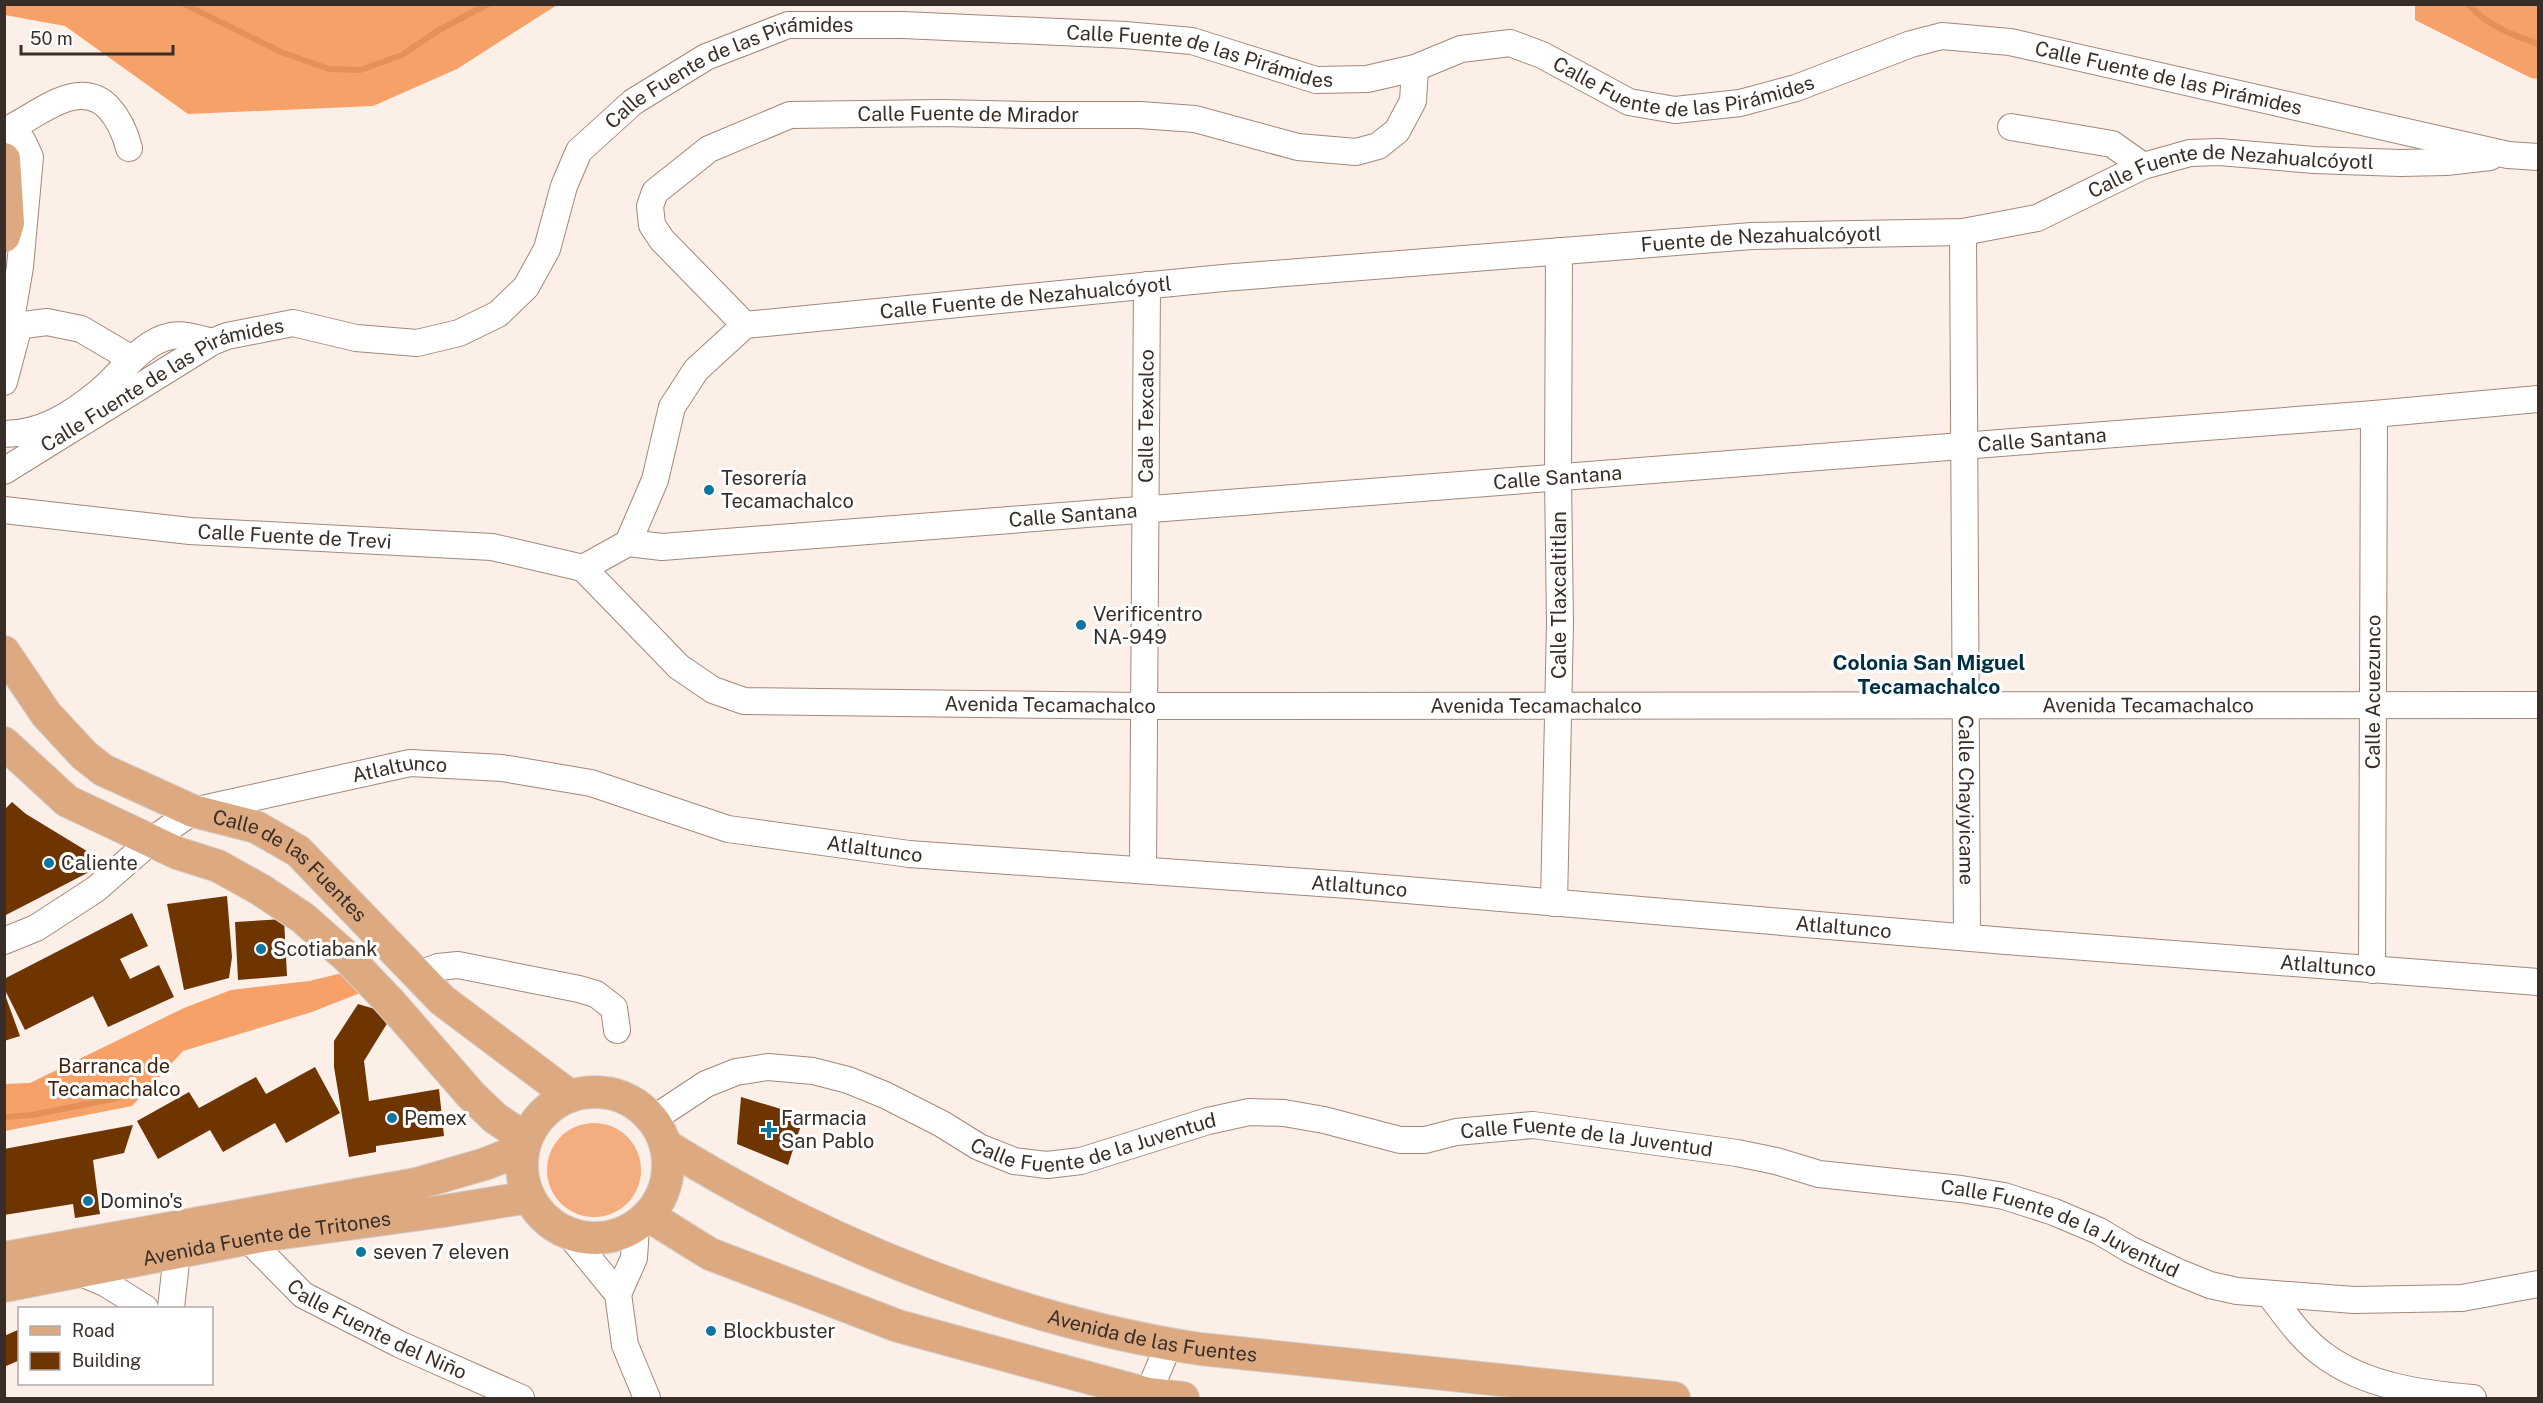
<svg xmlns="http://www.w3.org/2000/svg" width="2543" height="1403" font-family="'Public Sans',sans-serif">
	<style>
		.green { fill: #f3ad7f }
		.forest { fill: #f5a168 }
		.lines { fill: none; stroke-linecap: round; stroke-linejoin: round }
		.stream { stroke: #e49158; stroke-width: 6 }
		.building { fill: #6f3501 }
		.minor-casing { stroke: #a38877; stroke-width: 28 }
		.major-casing { stroke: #d3d1cf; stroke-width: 34 }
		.minor { stroke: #fff; stroke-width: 26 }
		.major { stroke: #dda981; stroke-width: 32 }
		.poi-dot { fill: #0c75a1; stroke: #fff; stroke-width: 2 }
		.labels { text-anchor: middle; stroke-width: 6; stroke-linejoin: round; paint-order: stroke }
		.street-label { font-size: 20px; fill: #392e27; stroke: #fff }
		.poi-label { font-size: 20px; fill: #392e27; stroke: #fff; text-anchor: start }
		.park-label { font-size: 20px; fill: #432209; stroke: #fff }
		.neighbourhood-label { font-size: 21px; font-weight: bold; fill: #013045; stroke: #fff }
	</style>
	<rect width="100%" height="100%" fill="#fbefe8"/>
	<path class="green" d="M547 1170a47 47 0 1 1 94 0a47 47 0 1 1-94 0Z"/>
	<path class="forest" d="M4,5L5,4L557,5L457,69L373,106L188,114L65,26L5,15Z
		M2415,5H2538V79L2531,78L2415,20Z
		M351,971L365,991L312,1012L183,1051L132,1106L5,1131L4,1084L30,1083L184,1008L231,990L309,981Z"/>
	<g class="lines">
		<path class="stream" d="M184,4L281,52L329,69L360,70L402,55L439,30L488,4
			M2468,4C2486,25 2513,35 2538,44
			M4,1117L32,1115L117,1098"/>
	</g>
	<path class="building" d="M12,802L26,814L95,856L93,870L4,916V810Z
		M227,896L232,957L229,978L184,990L167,904Z
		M132,913L148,946L120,959L130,979L159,965L174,997L108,1027L93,996L25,1030L4,988V979Z
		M284,919L287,976L238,980L235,922Z
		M4,992L20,1036L4,1041Z
		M358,1004L375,1009L388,1022L364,1061L369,1101L439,1089L444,1136L376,1146V1152L349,1157L334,1067V1041Z
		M315,1067L340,1113L286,1143L275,1123L223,1152L210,1130L158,1159L137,1121L189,1092L199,1108L256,1077L266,1094Z
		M741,1097L804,1116L788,1165L737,1144Z
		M133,1125L124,1153L93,1160L100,1214L75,1218L73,1204L4,1215V1149Z
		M20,1329V1360L4,1367V1336Z"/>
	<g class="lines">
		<defs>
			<g id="minor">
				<path d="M2011,127L2112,144L2143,166"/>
				<path d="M4,131C35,118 77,76 108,107C119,119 125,132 129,148"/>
				<path d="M6,131L22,140L30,157L20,267L11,319"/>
				<path id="s1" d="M1963,232L1967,936"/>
				<path d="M4,315L13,321L17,333L4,382"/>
				<path id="s2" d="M745,325L662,240L652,225L650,206L655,192L709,149L790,115L943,113L1027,115H1140L1195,119L1298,147L1356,152L1378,146L1397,131L1413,101L1415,68"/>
				<path d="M16,326L47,322L81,329L132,359"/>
				<path d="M4,434C41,434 71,415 99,392C121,374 141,342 171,336C184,333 200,339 212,342"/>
				<path id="s3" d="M4,471L212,342L227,336L293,323L356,338L417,343L459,333L498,314L526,287L547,249L564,186L579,151L633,102L706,57L788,25H903L1125,35L1192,41L1316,80L1367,79L1415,68L1461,49L1510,43L1542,55L1629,102L1675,110L1740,103L1796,88L1911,44L1942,36L2010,42L2508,155L2538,157"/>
				<path id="s4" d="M4,510L190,531L492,547L583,568"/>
				<path id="s5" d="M628,543L655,480L672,407L696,370L745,325L1223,278L1752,236L1963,232L2037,218L2143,166L2190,153L2219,152L2314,160L2400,163L2446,162L2490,157"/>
				<path id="s6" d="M583,568L679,667L713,690L744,701L1144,706L2538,705"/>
				<path id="s7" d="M583,568L628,543L662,547L2374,414L2538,399"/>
				<path id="s8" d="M1143,869L1147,285"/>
				<path d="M1554,903L1560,623L1558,478L1559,251"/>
				<path id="s9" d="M4,941L36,928L96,889L151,841L193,811L410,763L502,768L591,783L728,829L909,854L1348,885L2006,941L2538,982"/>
				<path id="s10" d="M2372,970L2374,414"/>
				<path d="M417,975L438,967L458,965L579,989L596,994L614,1008L617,1030"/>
				<path id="s11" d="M653,1119L706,1084L736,1072L768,1067L813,1071L848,1080L885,1095L942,1124L979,1147L1014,1161L1047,1165L1081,1161L1208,1121L1249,1112L1284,1113L1324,1120L1400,1140H1425L1456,1132L1533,1125L1737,1153L1776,1161L1819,1174L1961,1189L2004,1196L2054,1212L2099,1231L2131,1250L2178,1272L2210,1285L2237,1291L2354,1300L2462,1298L2538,1284"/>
				<path d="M568,1233L618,1294L625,1345L647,1398"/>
				<path id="s12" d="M248,1239L303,1295L399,1344L521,1398"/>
				<path d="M79,1272L105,1283L145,1308"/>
				<path d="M618,1294L634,1258L636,1227"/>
				<path d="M2270,1295C2286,1316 2302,1340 2325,1356C2366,1386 2423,1394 2473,1398"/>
				<path d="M171,1308L177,1253"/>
				<path d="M1143,1398L1148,1394L1169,1344"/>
			</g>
			<g id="major">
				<path d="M4,159L8,223L4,236"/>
				<path id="s13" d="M4,652L46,714L84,755L103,770L193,811L256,827L298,851L442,1000L570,1096"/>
				<path d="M4,743L67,801L177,853L218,866L261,890L303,918L347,957L390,1002L471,1095L495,1118L526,1139"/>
				<circle cx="595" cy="1165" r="73"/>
				<path id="s14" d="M667,1146C825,1244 1015,1321 1200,1349L1674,1398"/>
				<path d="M649,1216L710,1254L898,1326L1148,1394L1183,1398"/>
				<path d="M4,1258L416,1184L485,1164L523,1149"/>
				<path id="s15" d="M4,1286L261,1236L444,1211L529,1197"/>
			</g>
		</defs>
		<use href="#minor" class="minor-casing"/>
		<use href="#major" class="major-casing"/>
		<use href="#minor" class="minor"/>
		<use href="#major" class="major"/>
	</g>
	<g class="poi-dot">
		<circle cx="709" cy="490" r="6"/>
		<circle cx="1081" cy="625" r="6"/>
		<circle cx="49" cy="863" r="6"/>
		<circle cx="261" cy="949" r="6"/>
		<circle cx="392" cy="1118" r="6"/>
		<path d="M766 1121h6v6h6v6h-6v6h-6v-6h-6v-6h6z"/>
		<circle cx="88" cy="1201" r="6"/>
		<circle cx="361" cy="1252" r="6"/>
		<circle cx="711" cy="1331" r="6"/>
	</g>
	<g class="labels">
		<g class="street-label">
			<text dy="7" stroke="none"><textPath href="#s3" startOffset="1388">Calle Fuente de las Pirámides</textPath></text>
			<text dy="7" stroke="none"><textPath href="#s3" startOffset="1892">Calle Fuente de las Pirámides</textPath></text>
			<text dy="7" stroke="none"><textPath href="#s3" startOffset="902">Calle Fuente de las Pirámides</textPath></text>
			<text dy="7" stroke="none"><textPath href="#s3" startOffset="2396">Calle Fuente de las Pirámides</textPath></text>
			<text dy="7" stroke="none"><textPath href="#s2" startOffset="506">Calle Fuente de Mirador</textPath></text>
			<text dy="7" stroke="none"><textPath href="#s5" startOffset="1756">Calle Fuente de Nezahualcóyotl</textPath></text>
			<text dy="7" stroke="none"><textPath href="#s5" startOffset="1274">Fuente de Nezahualcóyotl</textPath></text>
			<text dy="7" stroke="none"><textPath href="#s5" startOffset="536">Calle Fuente de Nezahualcóyotl</textPath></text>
			<text dy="7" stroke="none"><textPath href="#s3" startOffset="182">Calle Fuente de las Pirámides</textPath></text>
			<text dy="7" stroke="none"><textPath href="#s8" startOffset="453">Calle Texcalco</textPath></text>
			<text dy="7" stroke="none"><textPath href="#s7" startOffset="1470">Calle Santana</textPath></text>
			<text dy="7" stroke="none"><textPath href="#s7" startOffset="984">Calle Santana</textPath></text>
			<text dy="7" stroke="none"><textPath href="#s7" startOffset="498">Calle Santana</textPath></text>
			<text dy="7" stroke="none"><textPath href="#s4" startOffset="292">Calle Fuente de Trevi</textPath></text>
			<text transform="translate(1559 595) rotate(-90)" y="7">Calle Tlaxcaltitlan</text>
			<text dy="7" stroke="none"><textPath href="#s10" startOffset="278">Calle Acuezunco</textPath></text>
			<text dy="7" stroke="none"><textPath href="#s6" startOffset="1616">Avenida Tecamachalco</textPath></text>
			<text dy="7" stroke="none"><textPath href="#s6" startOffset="518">Avenida Tecamachalco</textPath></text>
			<text dy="7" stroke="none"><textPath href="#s6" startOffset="1004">Avenida Tecamachalco</textPath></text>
			<text dy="7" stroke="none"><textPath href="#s9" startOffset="442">Atlaltunco</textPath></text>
			<text dy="7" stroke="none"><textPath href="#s1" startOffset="568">Calle Chayiyicame</textPath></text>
			<text dy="7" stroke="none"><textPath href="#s9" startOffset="928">Atlaltunco</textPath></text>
			<text dy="7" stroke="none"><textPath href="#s13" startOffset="368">Calle de las Fuentes</textPath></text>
			<text dy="7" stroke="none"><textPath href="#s9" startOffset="1414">Atlaltunco</textPath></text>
			<text dy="7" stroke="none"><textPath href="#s9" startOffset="1900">Atlaltunco</textPath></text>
			<text dy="7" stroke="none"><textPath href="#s9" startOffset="2386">Atlaltunco</textPath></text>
			<text dy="7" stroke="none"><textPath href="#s11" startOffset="476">Calle Fuente de la Juventud</textPath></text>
			<text dy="7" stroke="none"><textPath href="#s11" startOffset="980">Calle Fuente de la Juventud</textPath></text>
			<text dy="7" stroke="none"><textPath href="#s11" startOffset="1466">Calle Fuente de la Juventud</textPath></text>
			<text dy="7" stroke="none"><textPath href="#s15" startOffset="267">Avenida Fuente de Tritones</textPath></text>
			<text dy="7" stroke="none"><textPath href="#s12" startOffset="160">Calle Fuente del Niño</textPath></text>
			<text dy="7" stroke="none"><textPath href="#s14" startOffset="525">Avenida de las Fuentes</textPath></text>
		</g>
		<g class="poi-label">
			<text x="721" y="485">Tesorería<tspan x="721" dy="23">Tecamachalco</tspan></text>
			<text x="1093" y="621">Verificentro<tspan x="1093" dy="23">NA-949</tspan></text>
			<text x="61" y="870">Caliente</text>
			<text x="273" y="956">Scotiabank</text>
			<text x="404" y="1125">Pemex</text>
			<text x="781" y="1125">Farmacia<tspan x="781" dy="23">San Pablo</tspan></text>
			<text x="100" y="1208">Domino's</text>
			<text x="373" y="1259">seven 7 eleven</text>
			<text x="723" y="1338">Blockbuster</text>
		</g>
		<g class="park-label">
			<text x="114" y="1073">Barranca de<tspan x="114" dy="23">Tecamachalco</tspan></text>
		</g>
		<g class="neighbourhood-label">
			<text x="1929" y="670">Colonia San Miguel<tspan x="1929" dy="24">Tecamachalco</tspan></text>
		</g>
	</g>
	<rect width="2543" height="1403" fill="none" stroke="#392e27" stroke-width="12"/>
	<rect x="18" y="1307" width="195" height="78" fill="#ffffff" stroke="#b0aba9" stroke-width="1.5"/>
	<rect x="30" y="1326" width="30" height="9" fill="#dda981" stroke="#b0aba9" stroke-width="1.5"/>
	<text x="72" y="1337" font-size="18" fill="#392e27">Road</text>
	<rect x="30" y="1352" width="30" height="18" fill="#6f3501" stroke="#b0aba9" stroke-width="1.5"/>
	<text x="72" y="1367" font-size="18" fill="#392e27">Building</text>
	<path d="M21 45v9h152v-9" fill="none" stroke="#392e27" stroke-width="3"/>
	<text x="30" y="45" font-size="18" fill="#392e27" stroke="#ffffff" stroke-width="4.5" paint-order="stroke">50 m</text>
</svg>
